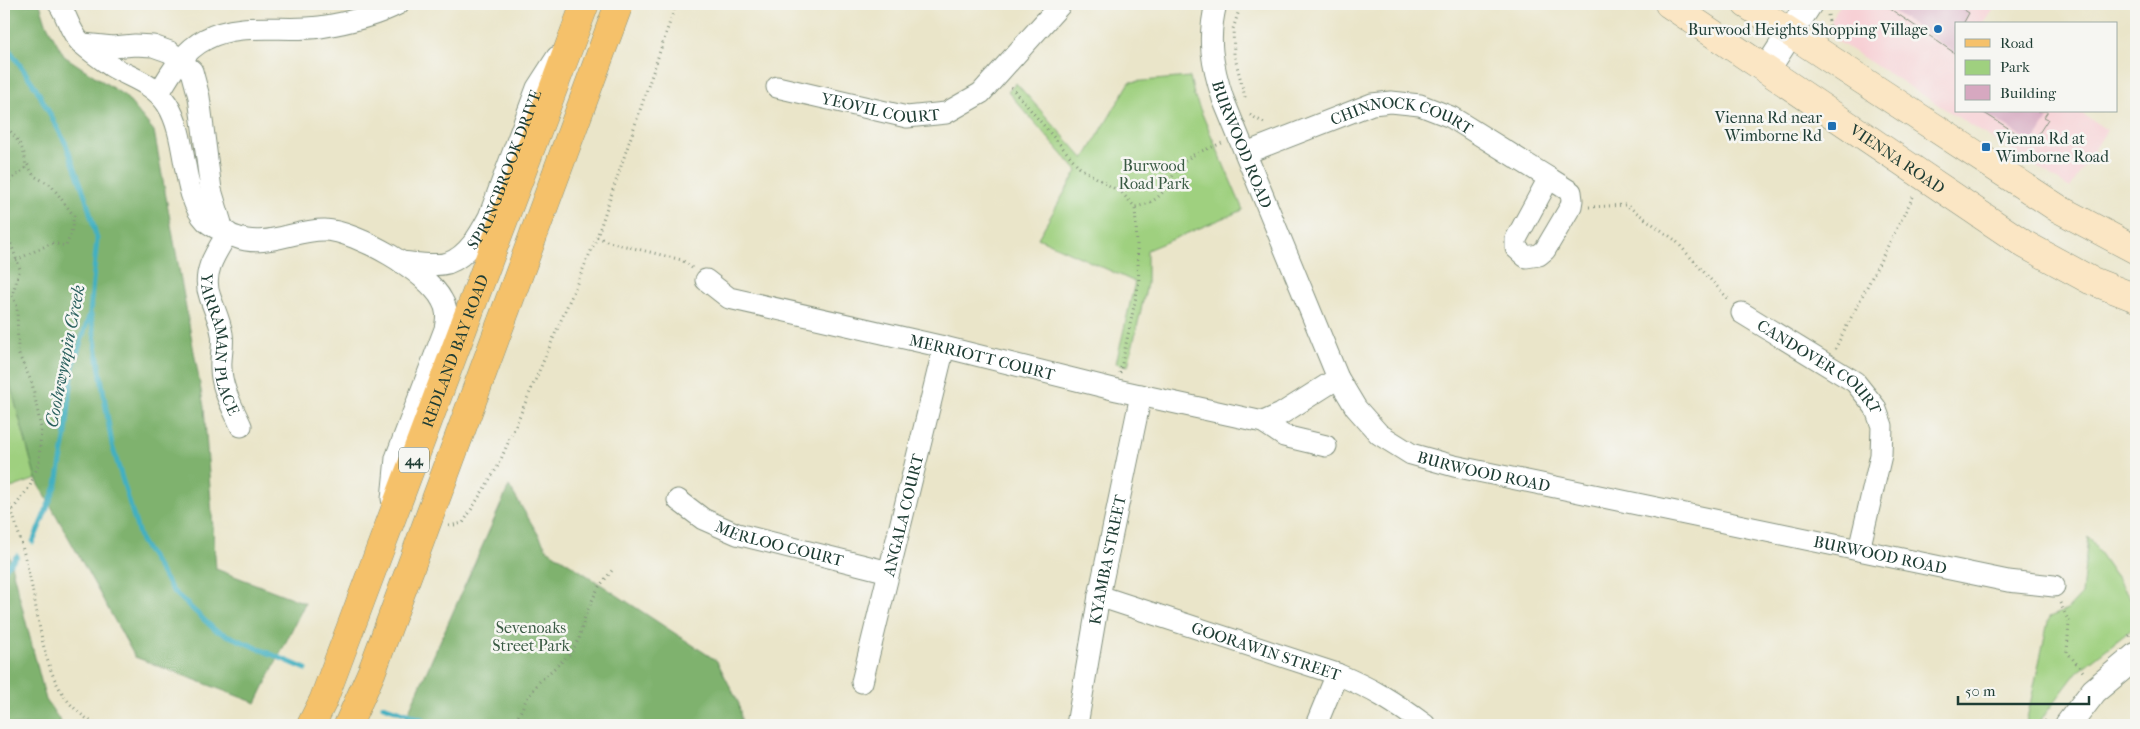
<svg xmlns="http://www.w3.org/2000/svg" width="2140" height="729" font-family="'IM FELL French Canon',serif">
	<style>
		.built { fill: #f7cfd4 }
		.green { fill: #9fd07f; stroke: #5f865a }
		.forest { fill: #7fb26e; stroke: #4f7851 }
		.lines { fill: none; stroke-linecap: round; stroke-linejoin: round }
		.stream { stroke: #43b0c1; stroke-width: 5 }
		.building { fill: #d6a8c0 }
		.minor-casing { stroke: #84917e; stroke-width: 23 }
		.tertiary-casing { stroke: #84917e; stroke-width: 28 }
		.secondary-casing { stroke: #84917e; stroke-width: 29 }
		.primary-casing { stroke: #84917e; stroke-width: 29 }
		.path { stroke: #84917e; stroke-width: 3; stroke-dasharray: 1 4; stroke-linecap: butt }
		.minor { stroke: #fff; stroke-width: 21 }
		.tertiary { stroke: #fff; stroke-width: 26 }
		.secondary { stroke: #fbe6c4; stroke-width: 28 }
		.primary { stroke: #f5c16b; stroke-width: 28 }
		.poi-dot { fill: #1f6fb2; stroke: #f6f6f2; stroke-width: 2 }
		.labels { text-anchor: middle; stroke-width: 5; stroke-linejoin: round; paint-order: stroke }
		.shield { fill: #f6f6f2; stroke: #60746d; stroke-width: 1 }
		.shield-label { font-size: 15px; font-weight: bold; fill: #1f3d34 }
		.poi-label { font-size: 16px; fill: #1f3d34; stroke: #f6f6f2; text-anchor: end }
		.street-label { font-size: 16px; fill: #1f3d34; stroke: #f6f6f2 }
		.park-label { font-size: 16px; fill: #395a43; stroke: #f6f6f2 }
		.water-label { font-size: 18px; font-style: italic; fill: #2a605e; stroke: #f6f6f2 }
	</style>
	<rect width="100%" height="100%" fill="#f6f6f2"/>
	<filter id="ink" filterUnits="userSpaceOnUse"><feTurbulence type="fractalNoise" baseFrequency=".02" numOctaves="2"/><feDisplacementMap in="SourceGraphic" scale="10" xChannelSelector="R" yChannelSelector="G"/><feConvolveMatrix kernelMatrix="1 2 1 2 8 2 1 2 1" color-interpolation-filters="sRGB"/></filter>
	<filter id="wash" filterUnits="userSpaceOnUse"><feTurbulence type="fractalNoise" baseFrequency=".0096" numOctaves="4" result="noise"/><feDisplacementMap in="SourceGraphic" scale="20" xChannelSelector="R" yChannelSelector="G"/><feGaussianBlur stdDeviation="1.12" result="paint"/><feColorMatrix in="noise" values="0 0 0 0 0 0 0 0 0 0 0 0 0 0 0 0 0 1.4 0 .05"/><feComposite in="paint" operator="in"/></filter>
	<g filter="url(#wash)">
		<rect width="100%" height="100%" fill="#eae5c9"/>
		<path class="built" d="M1841,4H1997L1984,22L1986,24H1956V111H2078L2107,130L2070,188L1837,41L1831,18Z"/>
		<path class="green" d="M1190,77L1194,95L1243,210L1147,250V284L1128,366L1116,363L1135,282L1038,238L1077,171L1008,92L1016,83L1084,159L1130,82Z
			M4,362L36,479L11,488L4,469Z
			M2088,536L2136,606V626L2077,672L2037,725L2026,723L2049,617L2067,610L2082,594Z"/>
		<path class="forest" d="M4,4H40L46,23L64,56L125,96L154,131L204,407L216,569L305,603L256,703L135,657L36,479L4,362Z
			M509,486L547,549L717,661L739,704L742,725H438L405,720Z
			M4,537L46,700L63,725H4Z"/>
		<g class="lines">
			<path class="stream" d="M4,42L36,88L66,144L86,198L97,239L90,313L73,367L66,433L57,484L33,542
				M91,315L112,445L141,541L173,591L215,630L306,669
				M4,570L17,556
				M383,706L422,719"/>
		</g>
		<g id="blocks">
			<path class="building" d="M1883,4H1955L1969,13L1963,24H1956V54Z
				M1981,111H2048L2044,117L2048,119L2034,141L2030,139L2029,141Z"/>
		</g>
	</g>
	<g filter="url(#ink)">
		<use href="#blocks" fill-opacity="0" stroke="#84917e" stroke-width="1"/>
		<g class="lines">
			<defs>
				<g id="minor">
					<path d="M59,4C68,17 69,31 81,43C90,51 101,59 111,66C131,78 153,83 167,104C189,138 180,194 206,221C209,225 230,235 236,237C265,249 296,229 325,230C356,231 428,272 442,300C448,310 447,318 445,329L396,458L392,499"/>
					<path id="s1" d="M1216,4C1207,39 1212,65 1223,99L1338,378L1356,408L1379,434L1411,454L1454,466L2008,581L2054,586"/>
					<path d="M83,44L113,47L135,45L153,46L170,52L192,71L199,97L211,190L223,230"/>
					<path id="s2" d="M777,87L907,117L946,113L981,93L1061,4"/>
					<path d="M159,93C171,72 184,50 206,39C240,21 284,32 320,27C346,23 375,16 398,4"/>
					<path id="s3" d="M1246,153L1372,104L1391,102L1420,105L1451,117L1549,178"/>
					<path d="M1549,178L1571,192L1572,200L1571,206L1545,250L1539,255L1526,257L1516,248V239Z"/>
					<path id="s4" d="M228,233C216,252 201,273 210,297C214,309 220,321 222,334C224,345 220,357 221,368C221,388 233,408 241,426"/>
					<path id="s5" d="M401,262C415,263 434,267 448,263C468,256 480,234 489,217L537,88L557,57"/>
					<path id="s6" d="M706,280L729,298L944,347L1117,390L1263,422L1281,414L1338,378"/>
					<path id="s7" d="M1742,313L1855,382L1875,407L1882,426L1881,455L1859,550"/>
					<path d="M1263,422L1284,436L1326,446"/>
					<path id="s8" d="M678,500L703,519L737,534L889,572"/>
					<path id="s9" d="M1099,596L1337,674C1373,689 1394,702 1425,725"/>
					<path id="s10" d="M862,682L944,347"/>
					<path id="s11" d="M1077,725L1099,596L1141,395"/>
					<path d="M1316,725L1337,674"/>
				</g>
				<path id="tertiary" d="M1767,69L1809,4
					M2068,725L2094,691L2136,656"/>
				<g id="secondary">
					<path id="s12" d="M1669,4L2024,244L2090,280L2136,298"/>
					<path d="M1746,4L2059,209L2136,250"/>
				</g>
				<g id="primary">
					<path id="s13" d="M311,725L323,701L585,4"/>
					<path d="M348,725L372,671L424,531L619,4"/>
				</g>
			</defs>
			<use href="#minor" class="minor-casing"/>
			<use href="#tertiary" class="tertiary-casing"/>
			<use href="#secondary" class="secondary-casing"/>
			<use href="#primary" class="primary-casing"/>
			<path class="path" d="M1241,4L1233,29L1234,54L1246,101
				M1828,15L1831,33
				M1011,87L1080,168L1122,193L1135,207C1172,200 1164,176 1189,158C1198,151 1211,148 1222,143
				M1250,115L1266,124
				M4,124C15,136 28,151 25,168L4,186
				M1589,207L1626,205L1675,240L1729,300
				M4,225L20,269L12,296L17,306L18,353L32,383L41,428L39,462L30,486L11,512
				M597,237L609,242L682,260L692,268
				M16,260L52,243L66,246L71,233L74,216L51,185L34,176L26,162
				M1835,349L1914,195
				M1120,373L1139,282L1135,207
				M4,491C16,520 24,552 31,583C43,635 43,696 97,725
				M449,526L463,523L498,466L597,237L676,4
				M2060,603L2069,622L2067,652L2085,674
				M2129,636L2136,630
				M514,725L526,700L539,682L571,653L579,639L585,616L598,588L614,568
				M2042,725L2048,718"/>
			<use href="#minor" class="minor"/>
			<use href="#tertiary" class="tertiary"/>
			<use href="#secondary" class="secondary"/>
			<use href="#primary" class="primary"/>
		</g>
	</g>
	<g class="poi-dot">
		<circle cx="1938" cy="29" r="5"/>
		<rect x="1827" y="121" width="10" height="10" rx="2.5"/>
		<rect x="1981" y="142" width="10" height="10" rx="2.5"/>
	</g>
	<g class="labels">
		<rect class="shield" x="399" y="447.5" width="30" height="25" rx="4"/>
		<g class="shield-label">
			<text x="414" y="465">44</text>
		</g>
		<g class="poi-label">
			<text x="1928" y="35">Burwood Heights Shopping Village</text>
			<text x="1822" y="123">Vienna Rd near<tspan x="1822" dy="18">Wimborne Rd</tspan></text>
			<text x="1996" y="144" text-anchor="start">Vienna Rd at<tspan x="1996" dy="18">Wimborne Road</tspan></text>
		</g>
		<g class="street-label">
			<text dy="6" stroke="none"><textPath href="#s2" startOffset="106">YEOVIL COURT</textPath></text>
			<text dy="6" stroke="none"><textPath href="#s3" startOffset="166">CHINNOCK COURT</textPath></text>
			<text dy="6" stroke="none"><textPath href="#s1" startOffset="146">BURWOOD ROAD</textPath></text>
			<text dy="6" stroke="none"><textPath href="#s12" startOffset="276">VIENNA ROAD</textPath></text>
			<text dy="6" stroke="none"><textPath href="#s5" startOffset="160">SPRINGBROOK DRIVE</textPath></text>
			<text dy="6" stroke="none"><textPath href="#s4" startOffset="118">YARRAMAN PLACE</textPath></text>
			<text dy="6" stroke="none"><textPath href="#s13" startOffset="401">REDLAND BAY ROAD</textPath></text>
			<text dy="6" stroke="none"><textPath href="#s6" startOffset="289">MERRIOTT COURT</textPath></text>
			<text dy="6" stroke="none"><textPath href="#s7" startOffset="95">CANDOVER COURT</textPath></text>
			<text dy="6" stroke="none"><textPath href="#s1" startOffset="581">BURWOOD ROAD</textPath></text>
			<text dy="6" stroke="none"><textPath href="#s10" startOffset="172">ANGALA COURT</textPath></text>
			<text dy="6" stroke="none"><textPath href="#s8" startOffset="112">MERLOO COURT</textPath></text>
			<text dy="6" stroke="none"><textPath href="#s1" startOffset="986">BURWOOD ROAD</textPath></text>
			<text dy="6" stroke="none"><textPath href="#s11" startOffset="168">KYAMBA STREET</textPath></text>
			<text dy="6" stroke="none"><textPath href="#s9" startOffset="176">GOORAWIN STREET</textPath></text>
		</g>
		<g class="park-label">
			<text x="1154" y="171">Burwood<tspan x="1154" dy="18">Road Park</tspan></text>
			<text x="531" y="633">Sevenoaks<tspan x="531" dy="18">Street Park</tspan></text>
		</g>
		<g class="water-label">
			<text transform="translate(65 356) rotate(-79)" y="6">Coolnwynpin Creek</text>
		</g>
	</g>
	<rect width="2140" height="729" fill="none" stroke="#f6f6f2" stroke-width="20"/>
	<rect x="1955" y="22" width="162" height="90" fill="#f6f6f2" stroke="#a0aca6"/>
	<rect x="1965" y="39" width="25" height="8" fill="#f5c16b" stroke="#a0aca6"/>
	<text x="2000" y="48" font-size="15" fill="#1f3d34">Road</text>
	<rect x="1965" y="60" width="25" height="15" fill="#9fd07f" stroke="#a0aca6"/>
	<text x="2000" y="72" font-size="15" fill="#1f3d34">Park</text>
	<rect x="1965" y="85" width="25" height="15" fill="#d6a8c0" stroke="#a0aca6"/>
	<text x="2000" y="98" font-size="15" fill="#1f3d34">Building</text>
	<path d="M1958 696v8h131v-8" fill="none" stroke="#1f3d34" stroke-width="2.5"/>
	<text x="1965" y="696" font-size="15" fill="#1f3d34" stroke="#f6f6f2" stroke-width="4" paint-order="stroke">50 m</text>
</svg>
